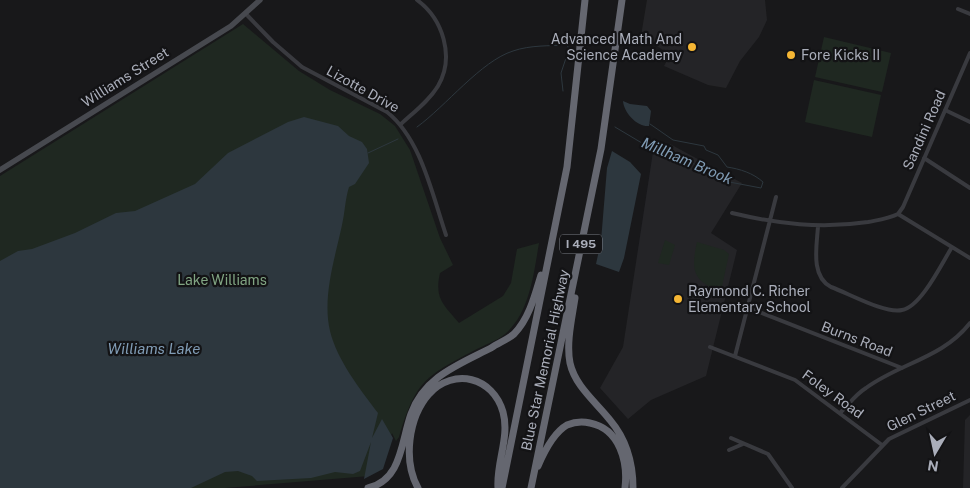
<svg xmlns="http://www.w3.org/2000/svg" width="970" height="488" font-family="'Public Sans',sans-serif">
	<style>
		.built { fill: #242427 }
		.green { fill: #1f2821 }
		.water { fill: #2d373e }
		.lines { fill: none; stroke-linecap: round; stroke-linejoin: round }
		.stream { stroke: #2d373e; stroke-width: 1 }
		.street { stroke: #393a3f; stroke-width: 4 }
		.secondary { stroke: #47494f; stroke-width: 5.5 }
		.highway { stroke: #656770; stroke-width: 7 }
		.poi-dot { fill: #f5b634; stroke: #131315; stroke-width: 2 }
		.labels { text-anchor: middle; stroke-width: 4.5; stroke-linejoin: round; paint-order: stroke }
		.shield { fill: #131315; stroke: #7d8088; stroke-width: 1 }
		.shield-label { font-size: 12px; font-weight: bold; fill: #aaaeba }
		.poi-label { font-size: 14px; fill: #aaaeba; stroke: #131315; text-anchor: start }
		.street-label { font-size: 14px; fill: #aaaeba; stroke: #131315 }
		.park-label { font-size: 14px; fill: #81a583; stroke: #131315 }
		.water-label { font-size: 15px; font-style: italic; fill: #809cb5; stroke: #131315 }
	</style>
	<rect width="100%" height="100%" fill="#18181a"/>
	<path class="built" d="M647,0H765L767,20L759,37L740,61L726,88L708,85L664,66L669,57L668,53L655,45L650,36H641Z
		M670,144L742,183L711,233L737,250L706,376L651,400L628,419L600,388L623,347L653,152L667,154Z
		M970,415V488H963L965,420Z"/>
	<path class="green" d="M243,24L299,71L330,90L380,114L395,126L410,150L440,238L453,265L440,273C434,299 444,305 459,323L503,296L511,283L517,249L539,243C534,272 530,313 505,334C497,341 484,345 475,350C424,377 416,381 399,437L396,441L392,433L383,461L369,476L225,488H0V176Z
		M824,37L891,53L882,92L815,77Z
		M814,80L881,95L872,137L805,122Z
		M665,240L675,245L669,265L658,263Z
		M697,242L724,250L729,254L721,291C692,282 691,269 697,242Z"/>
	<path class="water" d="M623,101L630,104L647,106L651,111L649,126C637,127 624,113 623,101Z
		M304,117L338,126L349,136L362,142L367,149L369,163L355,184L349,187C345,200 345,212 342,225C335,258 322,297 330,331C337,360 360,389 378,413L372,438L382,419L393,438L383,469L364,479L371,442L360,471L353,474L335,472L311,478L257,481L252,476L238,471L225,472L191,488H0V261L18,251L32,249L75,233L116,213L135,211L195,184L228,153L288,122Z
		M612,151L630,162L641,174L624,258L619,272L596,264L601,241L607,168Z"/>
	<g class="lines">
		<path class="stream" d="M417,127C446,106 481,61 513,51C530,45 550,46 567,45L569,49L561,73L563,91
			M615,127L657,152L687,160L724,181L761,188L763,182C753,173 740,169 727,167L718,155L706,150L704,146L673,140L650,124
			M368,153L398,139"/>
		<path class="street" d="M958,9L970,14
			M246,14L273,42L302,67L387,112C421,139 432,194 446,235
			M945,110L970,122
			M401,124C414,112 429,101 438,86C455,57 443,19 417,0
			M924,158L970,188
			M732,213C778,224 821,229 868,222C878,220 888,219 898,214L970,258
			M898,214L903,207L970,53
			M818,226C817,245 810,276 831,287C848,293 885,314 902,310C921,307 942,263 952,247
			M749,308L902,368
			M710,347L795,380L882,445
			M735,356L776,197
			M841,412C849,404 856,394 866,388C900,363 943,358 970,323
			M731,438L768,454L792,488
			M729,450L743,444
			M842,488L889,439L970,400"/>
		<path class="secondary" d="M0,170L231,26L260,0"/>
		<path class="highway" d="M575,298C572,318 566,343 570,363C575,386 596,402 610,420C626,439 633,463 633,488
			M538,466C544,452 553,433 567,425C574,422 582,421 590,423C620,429 628,462 625,488
			M368,488C402,480 401,442 411,414C424,377 458,365 491,348C498,343 507,340 514,334C529,319 535,295 541,275
			M418,488C403,461 408,418 429,394C454,367 493,377 503,412C510,437 496,463 498,488
			M502,488L567,167L585,0
			M531,488L601,149L622,0"/>
	</g>
	<g class="poi-dot">
		<circle cx="692" cy="47" r="5"/>
		<circle cx="791" cy="55" r="5"/>
		<circle cx="678" cy="299" r="5"/>
	</g>
	<g class="labels">
		<rect class="shield" x="560" y="234.5" width="42" height="19" rx="4"/>
		<g class="shield-label">
			<text x="581" y="248">I 495</text>
		</g>
		<g class="poi-label">
			<text x="682" y="44" text-anchor="end">Advanced Math And<tspan x="682" dy="16">Science Academy</tspan></text>
			<text x="801" y="60">Fore Kicks II</text>
			<text x="688" y="296">Raymond C. Richer<tspan x="688" dy="16">Elementary School</tspan></text>
		</g>
		<g class="street-label">
			<text transform="translate(125 77) rotate(-32)" y="5">Williams Street</text>
			<text transform="translate(363 89) rotate(29)" y="5">Lizotte Drive</text>
			<text transform="translate(924 130) rotate(-66)" y="5">Sandini Road</text>
			<text transform="translate(857 339) rotate(21)" y="5">Burns Road</text>
			<text transform="translate(545 360) rotate(-78)" y="5">Blue Star Memorial Highway</text>
			<text transform="translate(833 394) rotate(36)" y="5">Foley Road</text>
			<text transform="translate(921 411) rotate(-26)" y="5">Glen Street</text>
		</g>
		<g class="park-label">
			<text x="222" y="285">Lake Williams</text>
		</g>
		<g class="water-label">
			<text transform="translate(687 161) rotate(23)" y="5">Millham Brook</text>
			<text x="154" y="354">Williams Lake</text>
		</g>
	</g>
	<g transform="translate(935 453) rotate(189)" stroke="#131315" stroke-width="4" paint-order="stroke">
	<path d="M0-4L9 19L0 12L-9 19Z" fill="#aaaeba"/>
	<text y="-8" font-size="14" font-weight="bold" text-anchor="middle" fill="#aaaeba">N</text>
	</g>
</svg>
